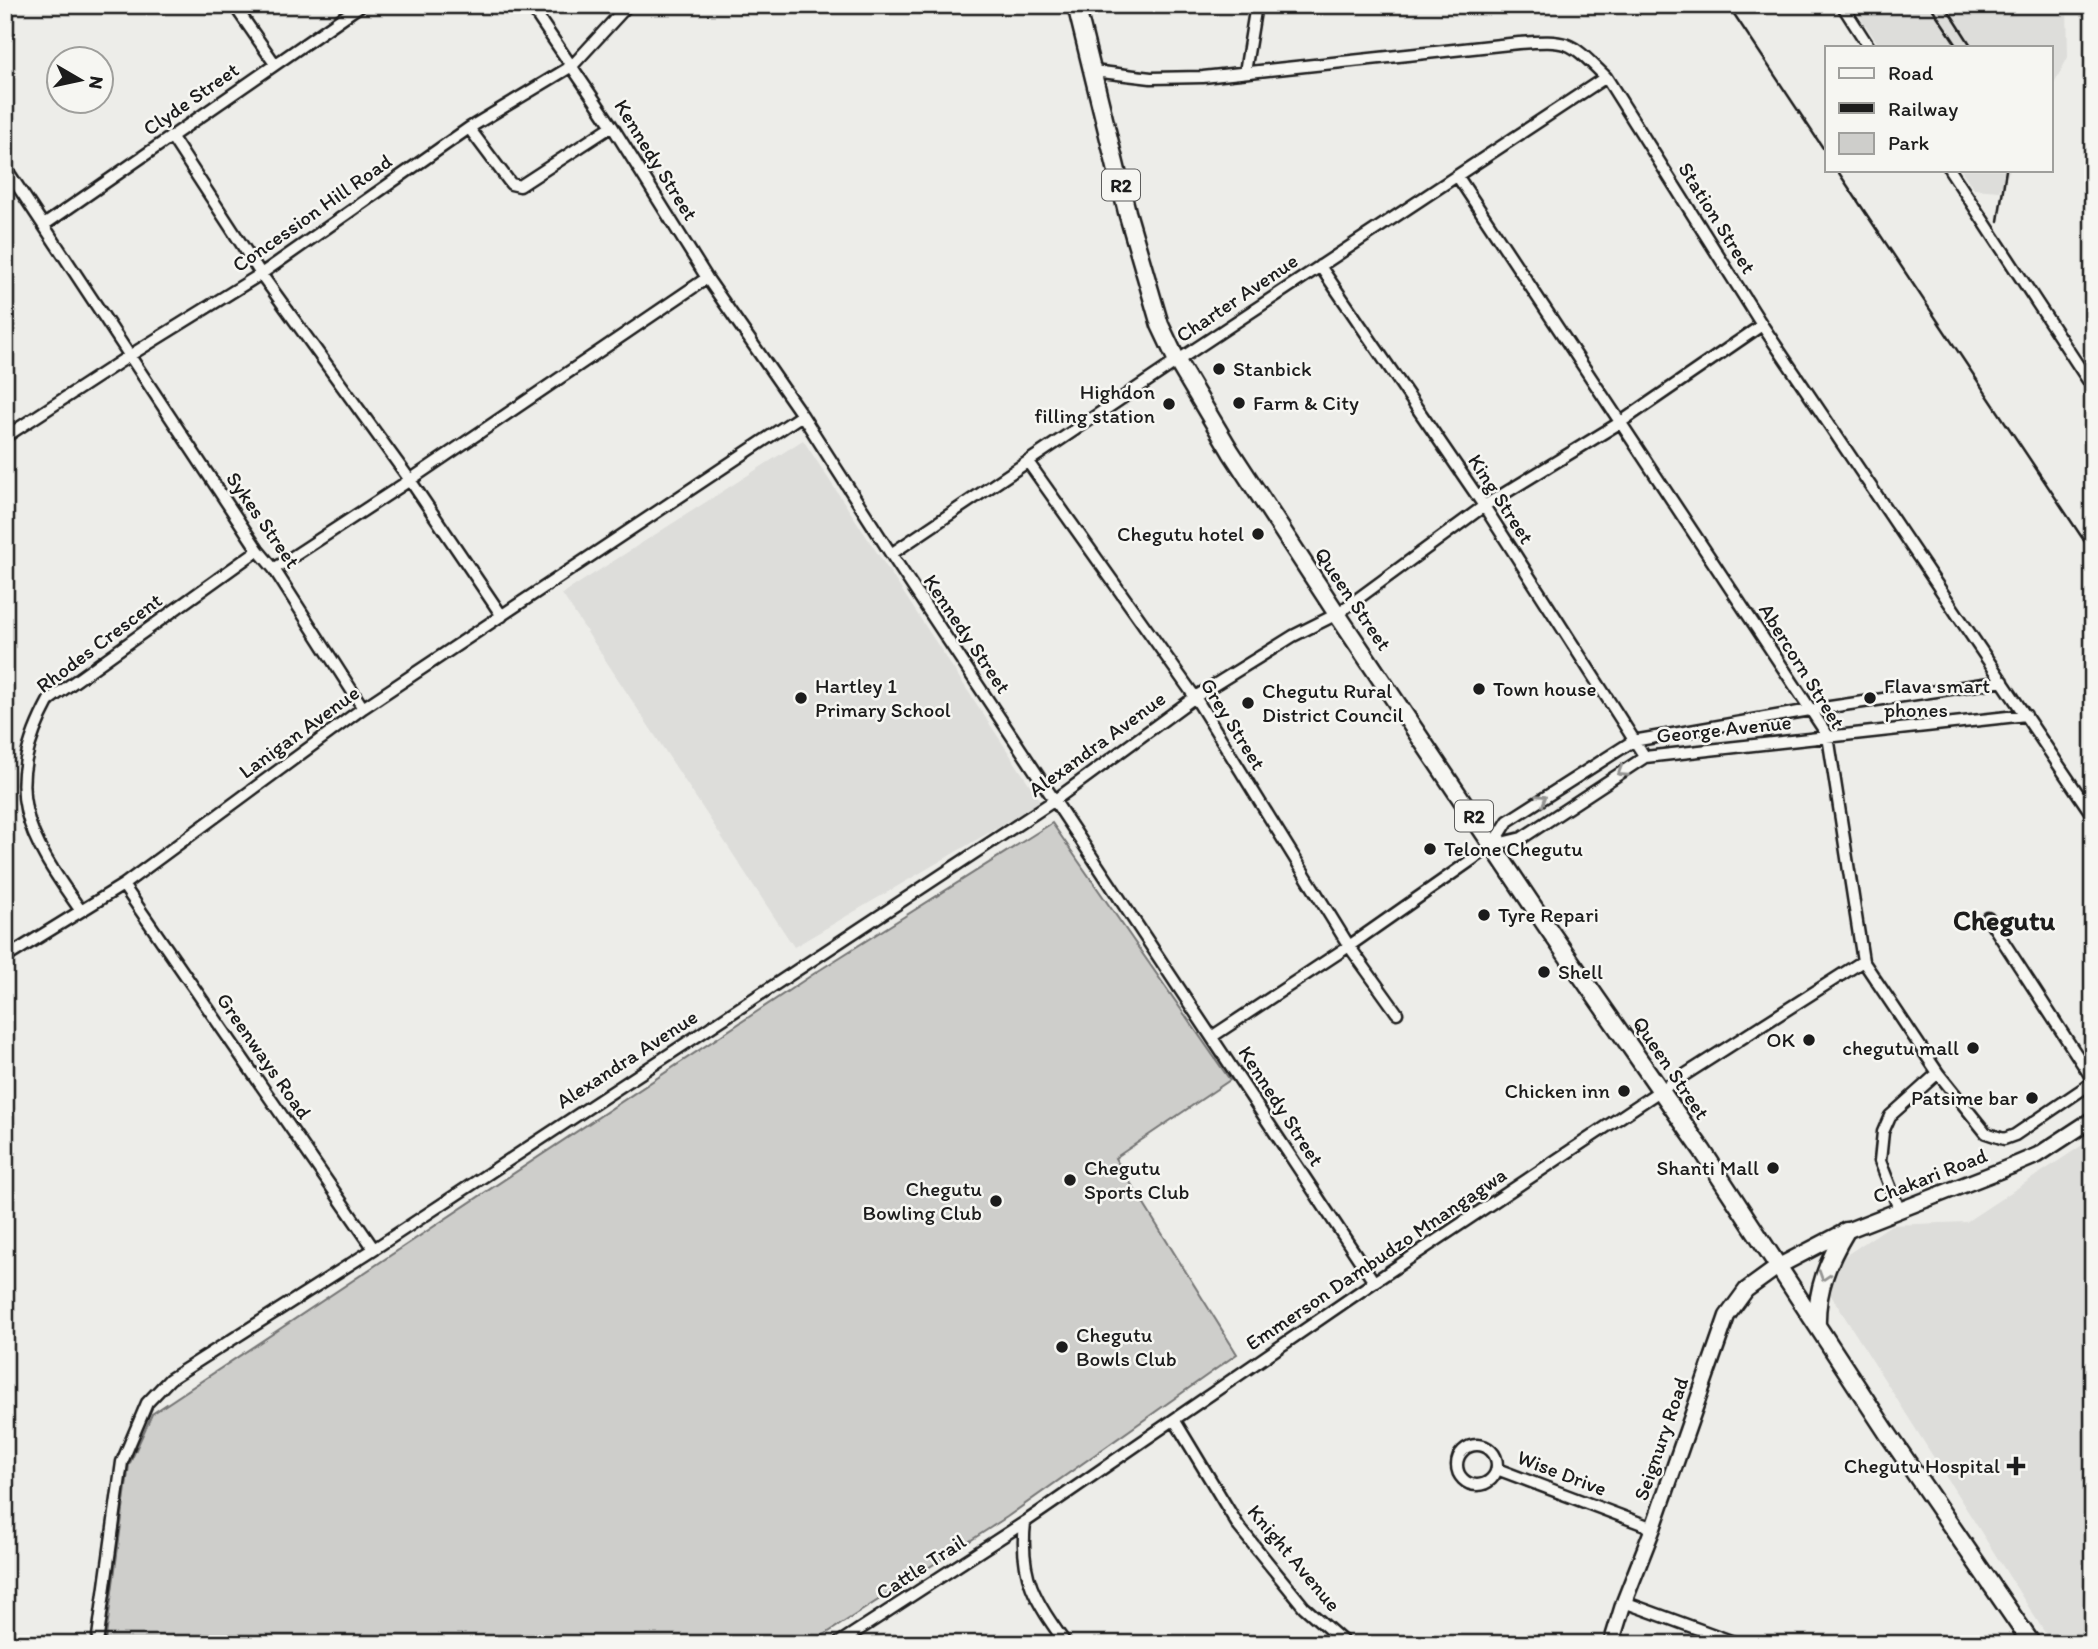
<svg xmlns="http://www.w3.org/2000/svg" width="2098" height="1649" font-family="Itim,sans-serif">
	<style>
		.built { fill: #ddddda }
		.green { fill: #cececb; stroke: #757574; stroke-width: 2 }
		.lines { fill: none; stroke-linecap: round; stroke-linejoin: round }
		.minor-casing { stroke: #1c1c1c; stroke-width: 15 }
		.secondary-casing { stroke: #1c1c1c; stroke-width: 19 }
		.trunk-casing { stroke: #1c1c1c; stroke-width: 21 }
		.minor { stroke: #f6f6f2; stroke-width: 10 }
		.secondary { stroke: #f6f6f2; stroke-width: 14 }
		.trunk { stroke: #f6f6f2; stroke-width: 16 }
		.rail { stroke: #1c1c1c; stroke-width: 2.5 }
		.oneway { stroke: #949492 }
		.poi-dot { fill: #1c1c1c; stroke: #f6f6f2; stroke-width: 2.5 }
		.labels { text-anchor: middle; stroke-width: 5; stroke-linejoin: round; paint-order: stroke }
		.shield { fill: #f6f6f2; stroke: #5d5d5c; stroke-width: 2 }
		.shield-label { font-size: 19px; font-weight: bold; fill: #1c1c1c }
		.street-label { font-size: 21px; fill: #1c1c1c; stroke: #f6f6f2 }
		.poi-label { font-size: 21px; fill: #1c1c1c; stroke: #f6f6f2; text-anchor: start }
		.district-label { font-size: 28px; font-weight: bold; fill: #1c1c1c; stroke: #f6f6f2 }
	</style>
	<rect width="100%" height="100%" fill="#edede9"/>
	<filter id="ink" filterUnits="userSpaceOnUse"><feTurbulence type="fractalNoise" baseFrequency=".0143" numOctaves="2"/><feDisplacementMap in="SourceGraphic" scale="14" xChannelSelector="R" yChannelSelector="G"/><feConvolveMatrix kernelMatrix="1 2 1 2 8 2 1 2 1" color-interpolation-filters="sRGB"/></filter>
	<g filter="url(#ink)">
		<path class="built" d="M1852,5H2067L2068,57L2051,90V47H1880Z
			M1961,170H2010L1999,191L1974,189Z
			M803,440L1041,802L794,947L562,594Z
			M2093,1138V1644H2052L1827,1289L1833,1264L1891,1225L1966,1222Z"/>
		<path class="green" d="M1052,823L1230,1080L1115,1158L1237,1354L1007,1517L810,1644H105L129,1465L152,1414L815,973Z"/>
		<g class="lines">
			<defs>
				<path id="minor" d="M234,5L275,64
					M530,5L612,126L707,278L802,415L891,554L1374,1282
					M1842,5L1869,47
					M1093,71L1151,78L1203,77L1519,43C1571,39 1570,42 1606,77L1762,325L2093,816
					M1245,72L1256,5
					M469,128L511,184L520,186L612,126
					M171,136L261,274L410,480L502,616
					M5,167L258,550L274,569L363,708
					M1950,170L2093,388
					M1458,177L1828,736L1863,961L1938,1073L1890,1116L1883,1132L1880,1161L1899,1209
					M44,225L361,5
					M1320,266L1484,506L1645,757
					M5,437L129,356L261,274L469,128L572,66L628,5
					M1028,462L1195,697L1349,946L1397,1013
					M891,554L1177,361L1606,77
					M274,569L410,480L707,278
					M1493,845L1522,838L1645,757L2026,715
					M123,885L374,1249
					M81,911C27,835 0,791 49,700L258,550
					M1988,918L2093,1080
					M5,958L123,885L363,708L802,415
					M1213,1036L1349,946L1493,845L1508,821L1633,741L1810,710L2003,681
					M1938,1073L1986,1133L2004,1139L2015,1135L2093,1082
					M1175,1421L1239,1527L1304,1607L1346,1644
					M1457 1465a20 20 0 1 1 40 0a20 20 0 1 1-40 0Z
					M1497,1469L1653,1528
					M1025,1522C1019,1577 1035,1600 1066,1644
					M1624,1602L1739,1644
					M97,1644L122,1462L147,1403L170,1379L374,1249L1055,800L1195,697L1293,636L1337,614L1484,506L1621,422L1762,325
					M837,1644L1025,1522L1374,1282L1661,1090L1863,961"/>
				<path id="secondary" d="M1611,1644L1624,1602L1653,1528L1727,1316L1746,1290L1779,1266L1846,1231L2012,1166L2038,1155L2093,1119"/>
				<path id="trunk" d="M1076,5L1127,212L1160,325L1177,361L1231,452L1337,614L1545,924L1702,1150L1888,1434L2032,1644
					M1817,1325C1816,1290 1828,1261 1846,1231"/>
			</defs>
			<use href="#minor" class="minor-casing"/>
			<use href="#secondary" class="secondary-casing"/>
			<use href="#trunk" class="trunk-casing"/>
			<use href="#minor" class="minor"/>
			<use href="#secondary" class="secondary"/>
			<use href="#trunk" class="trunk"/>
			<path class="rail" d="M1728,5L1827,154
				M1930,5L1958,47
				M1945,5L1972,47
				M1837,170L2093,554
				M1998,221L2006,170"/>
		</g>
		<defs><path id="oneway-chevron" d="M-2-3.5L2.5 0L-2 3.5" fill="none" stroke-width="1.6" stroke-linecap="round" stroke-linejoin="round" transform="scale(1.75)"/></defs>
		<g class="oneway">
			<use href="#oneway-chevron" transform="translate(1622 772) rotate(147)"/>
			<use href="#oneway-chevron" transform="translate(1542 799) rotate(-33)"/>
			<use href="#oneway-chevron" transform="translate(1824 1276) rotate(108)"/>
		</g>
	</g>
	<g class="poi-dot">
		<circle cx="1219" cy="369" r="7"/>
		<circle cx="1239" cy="403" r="7"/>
		<circle cx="1169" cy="404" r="7"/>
		<circle cx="1258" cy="534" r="7"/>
		<circle cx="1479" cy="689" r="7"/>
		<circle cx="801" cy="698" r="7"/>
		<circle cx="1870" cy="698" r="7"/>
		<circle cx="1248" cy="703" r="7"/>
		<circle cx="1430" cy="849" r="7"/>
		<circle cx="1484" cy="915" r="7"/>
		<circle cx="1544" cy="972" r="7"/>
		<circle cx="1809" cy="1040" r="7"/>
		<circle cx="1973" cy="1048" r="7"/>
		<circle cx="1624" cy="1091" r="7"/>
		<circle cx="2032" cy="1098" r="7"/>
		<circle cx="1773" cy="1168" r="7"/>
		<circle cx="1070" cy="1180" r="7"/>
		<circle cx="996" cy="1201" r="7"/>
		<circle cx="1062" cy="1347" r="7"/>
		<path d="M2012.5 1455.5h7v7h7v7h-7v7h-7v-7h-7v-7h7z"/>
	</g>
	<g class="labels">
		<g class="shield">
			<rect x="1102" y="169.5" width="38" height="31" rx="5"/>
			<rect x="1455" y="800.5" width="38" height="31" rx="5"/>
		</g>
		<g class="shield-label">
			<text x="1121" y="192">R2</text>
			<text x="1474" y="823">R2</text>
		</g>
		<g class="street-label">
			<text transform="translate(191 99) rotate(-35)" y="7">Clyde Street</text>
			<text transform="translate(656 160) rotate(58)" y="7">Kennedy Street</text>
			<text transform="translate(312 213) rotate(-35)" y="7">Concession Hill Road</text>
			<text transform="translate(1717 218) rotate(58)" y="7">Station Street</text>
			<text transform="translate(1237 298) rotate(-34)" y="7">Charter Avenue</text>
			<text transform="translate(1501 499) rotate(57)" y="7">King Street</text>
			<text transform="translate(263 520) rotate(55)" y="7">Sykes Street</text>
			<text transform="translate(1353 599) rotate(56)" y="7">Queen Street</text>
			<text transform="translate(967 634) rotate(56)" y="7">Kennedy Street</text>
			<text transform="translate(99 643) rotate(-37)" y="7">Rhodes Crescent</text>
			<text transform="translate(1802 666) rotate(58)" y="7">Abercorn Street</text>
			<text transform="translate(1233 724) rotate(58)" y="7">Grey Street</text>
			<text transform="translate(1724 729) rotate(-6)" y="7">George Avenue</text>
			<text transform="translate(299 732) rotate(-36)" y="7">Lanigan Avenue</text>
			<text transform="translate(1097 744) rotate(-36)" y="7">Alexandra Avenue</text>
			<text transform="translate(264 1056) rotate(55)" y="7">Greenways Road</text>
			<text transform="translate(627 1059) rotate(-33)" y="7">Alexandra Avenue</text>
			<text transform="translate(1671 1068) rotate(56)" y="7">Queen Street</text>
			<text transform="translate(1281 1106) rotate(57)" y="7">Kennedy Street</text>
			<text transform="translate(1930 1176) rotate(-21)" y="7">Chakari Road</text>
			<text transform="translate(1376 1259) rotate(-34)" y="7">Emmerson Dambudzo Mnangagwa</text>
			<text transform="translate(1661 1439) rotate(-71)" y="7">Seignury Road</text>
			<text transform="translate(1562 1473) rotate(21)" y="7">Wise Drive</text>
			<text transform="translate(1294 1558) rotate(50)" y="7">Knight Avenue</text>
			<text transform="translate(921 1567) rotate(-33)" y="7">Cattle Trail</text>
		</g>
		<g class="poi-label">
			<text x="1233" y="376">Stanbick</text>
			<text x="1155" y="399" text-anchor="end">Highdon<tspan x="1155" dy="24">filling station</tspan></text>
			<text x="1253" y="410">Farm &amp; City</text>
			<text x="1244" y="541" text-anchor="end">Chegutu hotel</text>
			<text x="815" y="693">Hartley 1<tspan x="815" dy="24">Primary School</tspan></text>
			<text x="1884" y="693">Flava smart<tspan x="1884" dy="24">phones</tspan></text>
			<text x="1493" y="696">Town house</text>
			<text x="1262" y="698">Chegutu Rural<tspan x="1262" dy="24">District Council</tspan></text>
			<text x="1444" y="856">Telone Chegutu</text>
			<text x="1498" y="922">Tyre Repari</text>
			<text x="1558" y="979">Shell</text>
			<text x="1795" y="1047" text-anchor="end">OK</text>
			<text x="1959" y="1055" text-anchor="end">chegutu mall</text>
			<text x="1610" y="1098" text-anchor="end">Chicken inn</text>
			<text x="2018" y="1105" text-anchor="end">Patsime bar</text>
			<text x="1084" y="1175">Chegutu<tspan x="1084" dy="24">Sports Club</tspan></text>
			<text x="1759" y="1175" text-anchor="end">Shanti Mall</text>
			<text x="982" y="1196" text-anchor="end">Chegutu<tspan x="982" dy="24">Bowling Club</tspan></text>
			<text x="1076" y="1342">Chegutu<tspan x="1076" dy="24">Bowls Club</tspan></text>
			<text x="2000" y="1473" text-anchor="end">Chegutu Hospital</text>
		</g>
		<g class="district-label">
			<text x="2004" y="930">Chegutu</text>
		</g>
	</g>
	<rect width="2098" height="1649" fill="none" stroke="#f6f6f2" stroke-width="28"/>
	<rect x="14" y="14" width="2070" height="1621" fill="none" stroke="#1c1c1c" stroke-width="2.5" filter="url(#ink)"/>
	<rect x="1825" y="46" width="228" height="126" fill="#f6f6f2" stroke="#9f9f9c" stroke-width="2"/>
	<rect x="1839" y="68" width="35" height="10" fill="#f6f6f2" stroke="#9f9f9c" stroke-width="2"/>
	<text x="1888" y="80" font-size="21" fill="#1c1c1c">Road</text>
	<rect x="1839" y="103" width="35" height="10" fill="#1c1c1c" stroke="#9f9f9c" stroke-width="2"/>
	<text x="1888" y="116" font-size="21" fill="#1c1c1c">Railway</text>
	<rect x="1839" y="133" width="35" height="21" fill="#cececb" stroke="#9f9f9c" stroke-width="2"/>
	<text x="1888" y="150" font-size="21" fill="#1c1c1c">Park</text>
	<g transform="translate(80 80) rotate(99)"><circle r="33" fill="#f6f6f2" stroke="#9f9f9c" stroke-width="2"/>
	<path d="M0-5L12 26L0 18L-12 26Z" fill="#1c1c1c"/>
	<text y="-10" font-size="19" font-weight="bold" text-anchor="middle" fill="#1c1c1c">N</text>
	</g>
</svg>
